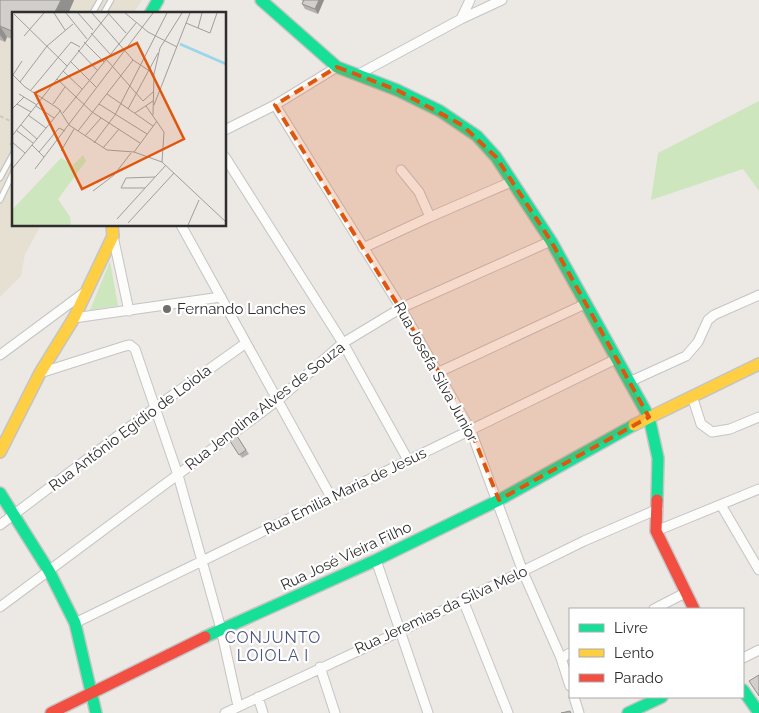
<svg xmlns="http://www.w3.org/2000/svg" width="759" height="713" font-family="Raleway,sans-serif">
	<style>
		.education { fill: #e6e0d3 }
		.green { fill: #cee6be }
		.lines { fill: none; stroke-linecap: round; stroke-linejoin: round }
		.lane-casing { stroke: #c5c4c5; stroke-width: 7 }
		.street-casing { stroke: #c5c4c5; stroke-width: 11 }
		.fast-casing { stroke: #c5c4c5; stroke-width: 14 }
		.slow-casing { stroke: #c5c4c5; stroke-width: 14 }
		.jam-casing { stroke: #c5c4c5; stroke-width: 14 }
		.path { stroke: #c9c9c8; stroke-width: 2; stroke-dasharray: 4 2.5; stroke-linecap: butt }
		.lane { stroke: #fcfcfb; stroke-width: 4.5 }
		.street { stroke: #fcfcfb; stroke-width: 9 }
		.fast { stroke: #16e098; stroke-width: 11 }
		.slow { stroke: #ffcf43; stroke-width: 11 }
		.jam { stroke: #f24e42; stroke-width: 11 }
		.wall { fill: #b4b1af }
		.shaded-wall { fill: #92908e }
		.building { fill: #d1cecb; stroke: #92908e }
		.marked { fill: #df570e; fill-opacity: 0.2; stroke: #df570e; stroke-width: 4; stroke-dasharray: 10 6; stroke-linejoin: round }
		.poi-dot { fill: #706f6e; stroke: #fff; stroke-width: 2 }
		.labels { text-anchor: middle; stroke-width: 4.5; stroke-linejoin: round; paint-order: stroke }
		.poi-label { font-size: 15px; fill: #2e2e2e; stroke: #fff; text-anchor: start }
		.street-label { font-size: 15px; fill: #2e2e2e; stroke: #fff }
		.neighbourhood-label { font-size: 16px; letter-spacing: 1px; fill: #4d5680; stroke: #fff }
		.inset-river { fill: none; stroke: #99d6ec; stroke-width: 2.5 }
		.inset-road { fill: none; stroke: #a09e9b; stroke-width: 1 }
		.view { fill: #df570e; fill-opacity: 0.15; stroke: #df570e; stroke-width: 2.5 }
		.inset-edge { fill: none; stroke: #2e2e2e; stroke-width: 2.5 }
	</style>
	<rect width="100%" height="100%" fill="#ece8e4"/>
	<path class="education" d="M0,0H142L133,14H14V225H41L25,254L21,276L0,297Z"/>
	<path class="green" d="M759,101V191L743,169L651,200L658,153Z
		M110,261L118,306L90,310Z"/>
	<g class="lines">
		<defs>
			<path id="lane" d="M92,14L100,0
				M103,14L111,0
				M0,178L14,152
				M0,200L14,171"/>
			<path id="street" d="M461,19L470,0
				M359,74L461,19L502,0
				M275,105L401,308L471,431L523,572L561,658L570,686
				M225,130L275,105L337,67
				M225,157L343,343L408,460
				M401,170L419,192L430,217
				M181,225L331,497
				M113,236L129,311
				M363,248L430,217L511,182
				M74,318L221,297
				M0,355L85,292
				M439,372L585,304
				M40,373L125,346L130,345L135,349L178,475L221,629L238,706
				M629,382L686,356L698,342L708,320L714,315L759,295
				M692,396L701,424L712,432L730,429L759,417
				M721,505L759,570
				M0,525L156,407L246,343
				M656,531L759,489
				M376,560L428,713
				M463,600L508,713
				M0,607L278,400L343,343L401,308L551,241
				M654,609L685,593
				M75,623L616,359
				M561,658L570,653
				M743,658L759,650
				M320,667L335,713
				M258,697L263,713
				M574,697L579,713
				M225,713L401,631L584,541L658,509"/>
			<path id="fast" d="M261,0L337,67L397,90L440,111L477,136L496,157L551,241L649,417L658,458L657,500
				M150,14L158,0
				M0,493L49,571L75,623L96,713
				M205,637L376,560L499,500L634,425
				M743,690L759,713
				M628,713L662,697"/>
			<path id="slow" d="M634,425L759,364
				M0,452L40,373L74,318L113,236L112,225"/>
			<path id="jam" d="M657,500L656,531L694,609
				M51,713L205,637"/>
		</defs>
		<use href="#lane" class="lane-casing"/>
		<use href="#street" class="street-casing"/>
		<use href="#fast" class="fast-casing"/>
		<use href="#slow" class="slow-casing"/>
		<use href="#jam" class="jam-casing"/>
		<path class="path" d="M0,116L14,123
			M10,145L14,139"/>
		<use href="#lane" class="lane"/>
		<use href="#street" class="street"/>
		<use href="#fast" class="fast"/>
		<use href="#slow" class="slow"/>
		<use href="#jam" class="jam"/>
	</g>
	<path class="wall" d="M0,0H74L68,14H14V40L7,37L5,42L0,40Z
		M301,0H324L318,14L305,9L302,4L303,1Z
		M237,436L249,454L242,458L230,441Z"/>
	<path class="shaded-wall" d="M61,0H74L68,14H54Z
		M319,0H324L318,14L315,9Z
		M0,26L7,37L5,42L0,35Z"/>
	<path class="building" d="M0,0H61L54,14H14V32L0,26Z
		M304,0H319L315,9L302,4Z
		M237,436L246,450L239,455L230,441Z
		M759,675V696L749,681Z
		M570,711L571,713H561Z"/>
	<path class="marked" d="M337,67L397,90L462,125L496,157L551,241L649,417L499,500L471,431L439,372L275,105Z"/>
	<circle class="poi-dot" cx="167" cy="309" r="5"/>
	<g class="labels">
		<g class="poi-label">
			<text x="177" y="314">Fernando Lanches</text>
		</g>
		<g class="street-label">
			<text transform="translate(436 372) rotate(61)" y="5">Rua Josefa Silva Junior</text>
			<text transform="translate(265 406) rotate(-38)" y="5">Rua Jenolina Alves de Souza</text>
			<text transform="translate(130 428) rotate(-37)" y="5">Rua Antônio Egídio de Loiola</text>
			<text transform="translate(345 491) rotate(-26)" y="5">Rua Emilia Maria de Jesus</text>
			<text transform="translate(346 556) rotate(-25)" y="5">Rua José Vieira Filho</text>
			<text transform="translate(441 610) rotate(-25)" y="5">Rua Jeremias da Silva Melo</text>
		</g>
		<g class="neighbourhood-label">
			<text x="273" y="643">CONJUNTO<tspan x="273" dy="18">LOIOLA I</tspan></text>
		</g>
	</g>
	<g transform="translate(12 12)">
		<rect width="214" height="214" fill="#ece8e4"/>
		<path d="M71,143L74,149L46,187L58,205L59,213H0V198L49,146L61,153Z" fill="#cee6be"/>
		<path class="inset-river" d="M168,32L214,52"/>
		<path class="inset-road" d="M42,1L53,18M54,1L75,27M66,1L81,18M80,1L121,48L142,62M96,1L114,21M113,1L136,20L165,35M2,2L55,54M174,11L198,21L205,1M186,16L190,1M79,21L98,42M12,24L32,1M72,30L92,50M66,38L85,58M94,47L131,89L141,80M58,49L85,76M51,59L70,77M0,62L13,75L47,97L57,113L95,138L122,140L150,150L214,210M1,63L10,49M45,67L80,100L128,131M8,70L35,34L61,12M19,78L59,30L68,35M7,82L25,93M95,82L141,114M5,92L19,100M41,92L53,75M87,92L135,122M142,93L178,1M24,94L42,106M134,94L152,120L150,150M0,97L12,85M116,97L146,41M51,101L124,11M123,101L141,89M16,103L34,116M141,103L142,62L148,36L170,1M9,113L25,127M4,118L21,131M66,119L121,48M0,124L97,1M73,124L89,106M0,130L13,141M82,131L103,103L155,1M20,133L32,145M91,136L107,117M49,139L62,117M27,140L47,116L53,119M122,140L145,109M0,157L49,98M23,157L141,1M133,176H109L114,166L143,165M81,179L102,163L119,141M105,207L154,153M116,211L162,161M176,213L187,188"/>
		<path class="view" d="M125,31L172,127L70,177L23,81Z"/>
		<rect width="214" height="214" class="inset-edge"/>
	</g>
	<rect x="569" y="608" width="175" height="90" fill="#ffffff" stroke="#ababab"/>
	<rect x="579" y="624" width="25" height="8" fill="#16e098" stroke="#ababab"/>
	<text x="614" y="633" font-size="15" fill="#2e2e2e">Livre</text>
	<rect x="579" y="649" width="25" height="8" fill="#ffcf43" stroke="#ababab"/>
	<text x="614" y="658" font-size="15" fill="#2e2e2e">Lento</text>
	<rect x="579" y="674" width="25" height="8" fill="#f24e42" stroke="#ababab"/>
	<text x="614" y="683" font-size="15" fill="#2e2e2e">Parado</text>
</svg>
